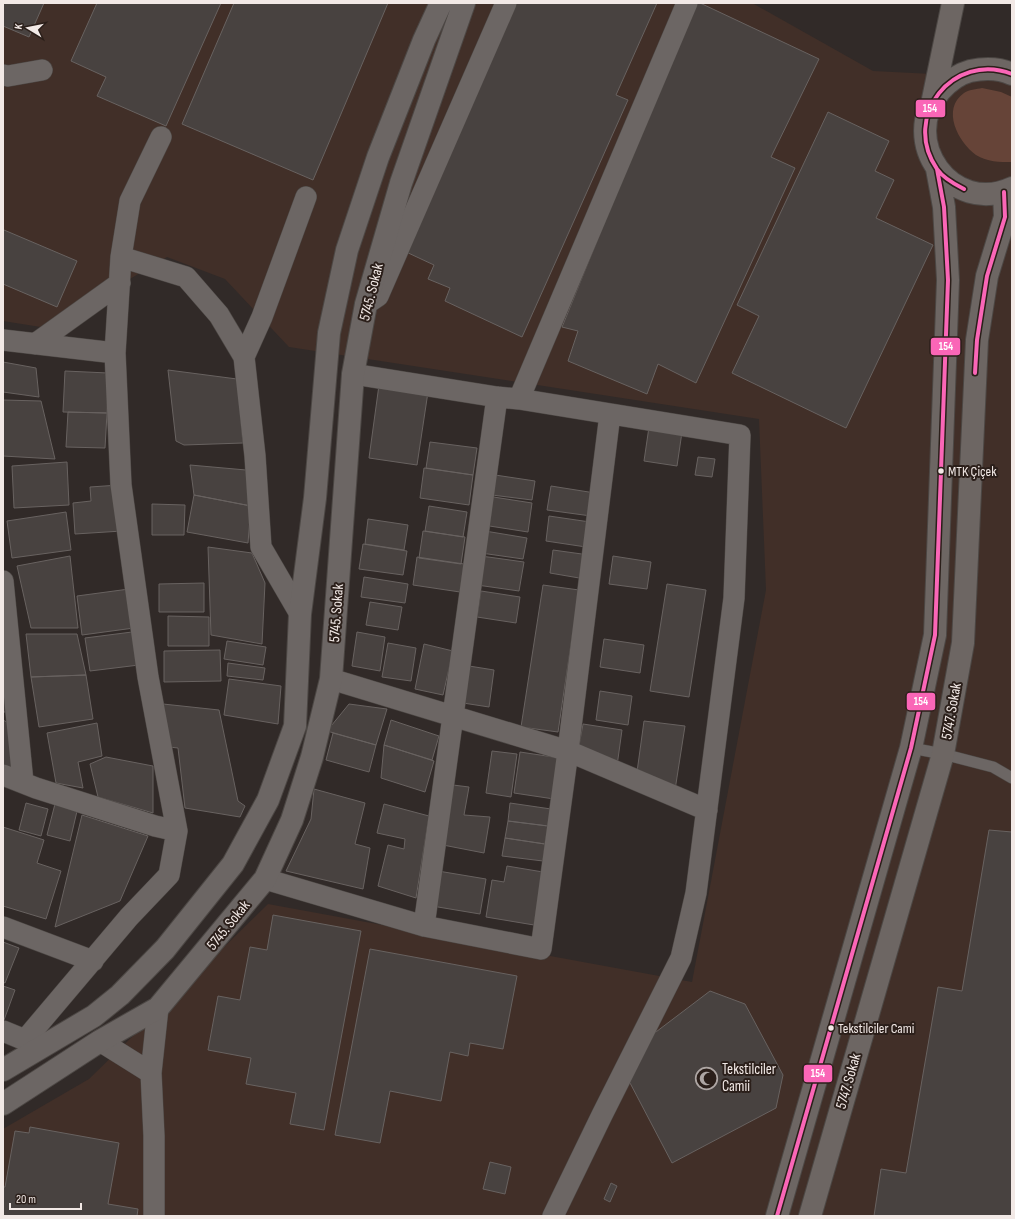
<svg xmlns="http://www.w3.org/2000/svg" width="1015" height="1219" font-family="'Sofia Sans Condensed',sans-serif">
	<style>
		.built { fill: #412f28 }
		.green { fill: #664438 }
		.building { fill: #484240; stroke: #686260 }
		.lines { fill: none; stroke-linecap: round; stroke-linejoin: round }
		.service-casing { stroke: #4c4744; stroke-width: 12 }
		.minor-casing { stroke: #4c4744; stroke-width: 22 }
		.tertiary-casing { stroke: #4c4744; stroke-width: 24 }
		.secondary-casing { stroke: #4c4744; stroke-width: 24 }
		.service { stroke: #6c6664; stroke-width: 11 }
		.minor { stroke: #6c6664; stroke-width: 21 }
		.tertiary { stroke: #6c6664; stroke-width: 22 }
		.secondary { stroke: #6d6663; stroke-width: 22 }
		.bus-1-casing { stroke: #2b1f1a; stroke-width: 7 }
		.bus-1 { stroke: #fa66b7; stroke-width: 4 }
		.bus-dot { fill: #f2e9e6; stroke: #2b1f1a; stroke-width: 1.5 }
		.labels { text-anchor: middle; stroke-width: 4; stroke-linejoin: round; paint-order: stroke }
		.bus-label { font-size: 14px; fill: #f2e9e6; stroke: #2b1f1a; text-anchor: start }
		.street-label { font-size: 15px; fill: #f2e9e6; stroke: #2b1f1a }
		.poi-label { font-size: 15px; fill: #f2e9e6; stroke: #2b1f1a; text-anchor: start }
		.line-badge { stroke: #2b1f1a; stroke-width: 1.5 }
		.badge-label { font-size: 11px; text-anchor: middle; font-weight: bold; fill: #fff }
	</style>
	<rect width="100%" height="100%" fill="#312a28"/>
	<path class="built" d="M3,3H752L873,71L1012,78V1216H3V1129L89,1079L268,904L692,982L766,590L759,419L289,347L225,279L167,257L47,328L3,321Z"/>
	<path class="green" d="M982,88L1001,92L1012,97V162C1000,162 987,162 976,155C958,142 941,109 964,93C968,90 977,89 982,88Z"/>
	<path class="building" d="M3,3H44L29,37L3,26Z
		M97,3H221L166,126L97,96L106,77L71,61Z
		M234,3H388L313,180L182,124Z
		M516,3H657L616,95L628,100L522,337L445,301L450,288L428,279L434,265L404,251Z
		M694,3H700L819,59L771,157L795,168L696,383L658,364L647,394L568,361L578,331L562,327Z
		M828,112L889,141L875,171L894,180L876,218L933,245L846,428L732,373L759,316L737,305Z
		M4,230L77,261L57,307L3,284V233Z
		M3,362L36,368L39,397L3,392Z
		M168,370L237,379L243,443L184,445L176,441Z
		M65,371L108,373L107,413L63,412Z
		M379,385L428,392L417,465L369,458Z
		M3,400L41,401L55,459L3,456Z
		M68,412L107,413L105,448L66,447Z
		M649,427L682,432L677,466L644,461Z
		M430,442L477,448L473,475L426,468Z
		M698,457L715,459L712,477L695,475Z
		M67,462L69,505L14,508L12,466Z
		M190,465L246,470L251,506L194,495Z
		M424,468L473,475L469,505L420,498Z
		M495,475L535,481L532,500L492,495Z
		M119,485L122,531L75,534L73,503L91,501L90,487Z
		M551,486L595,493L591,516L547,510Z
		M194,495L251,506L248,543L187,532Z
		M487,496L532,503L528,532L483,525Z
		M152,504L185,505L184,535H152Z
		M429,506L467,512L463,537L425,531Z
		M66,512L71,550L12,558L7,521Z
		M549,516L590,522L586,547L546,541Z
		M368,519L408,525L404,550L365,544Z
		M423,531L465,537L461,564L419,558Z
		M485,531L527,538L523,559L481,553Z
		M363,544L407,551L403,575L359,569Z
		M208,547L252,553L265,583L262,644L211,635Z
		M553,550L589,555L585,579L550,573Z
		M70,556L78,628H31L17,566Z
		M481,556L524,562L519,591L477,585Z
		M613,556L651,562L647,589L609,584Z
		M417,557L464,564L460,592L413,585Z
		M364,577L408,584L405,603L361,597Z
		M204,583V612H159V584Z
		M667,584L706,590L689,697L650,691Z
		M543,585L579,590L558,732L521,727Z
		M129,589L134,628L82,635L77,596Z
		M481,591L520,597L516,623L477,617Z
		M370,602L402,607L398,630L366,625Z
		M168,616L209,617V646H168Z
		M132,632L139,665L90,671L85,638Z
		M357,632L385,637L380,671L352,666Z
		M26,634H77L86,675L31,677Z
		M604,639L644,645L640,673L600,667Z
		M227,641L266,647L263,665L224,659Z
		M388,643L416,648L411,681L382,677Z
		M424,644L453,651L443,695L415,689Z
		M220,650L221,681L164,682V651Z
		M228,663L265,668L263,680L227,676Z
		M469,666L494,670L489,707L463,703Z
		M86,675L93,719L39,727L31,677Z
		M229,679L281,686L278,724L224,715Z
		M3,680L11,712H3Z
		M600,691L632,696L628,725L596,720Z
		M163,704L219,710L238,801L245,806L240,817L185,808L178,748L169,747Z
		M349,704L387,709L376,745L327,731Z
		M3,720L14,726L17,770L3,766Z
		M391,720L439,736L432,760L384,745Z
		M644,721L685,726L675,790L637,772Z
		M97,723L102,756L78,762L83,788L56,783L47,733Z
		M583,724L622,730L617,766L578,751Z
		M333,733L376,745L369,772L326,760Z
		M384,745L434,761L425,792L381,778Z
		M492,751L517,754L511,797L486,793Z
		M520,752L560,758L554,799L514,793Z
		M106,757L153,766V813L98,797L90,764Z
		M453,785L469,787L464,815L490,817L484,853L443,845Z
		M314,789L365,803L355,844L370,848L363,889L286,871L311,819Z
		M56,800L78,807L70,841L47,835Z
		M26,803L48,809L41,836L19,830Z
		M510,803L551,809L548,826L508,821Z
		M384,804L429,816L416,898L378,886L388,845L404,849L405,839L377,833Z
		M82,815L148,836L120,901L55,927Z
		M508,821L548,826L545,844L505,838Z
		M3,827L44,840L37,863L61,871L46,919L3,906Z
		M989,830L1012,832V1216H874L881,1169L906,1173L938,987L962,991Z
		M505,838L545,844L543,861L502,856Z
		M507,866L543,872L534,925L486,917L492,880L504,882Z
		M438,871L486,879L480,914L432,906Z
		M273,915L361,931L324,1130L290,1124L296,1093L246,1084L251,1058L208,1050L218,996L240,1000L250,947L267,950Z
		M3,942L19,948L5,983L3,982Z
		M370,949L517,976L503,1049L470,1043L468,1056L450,1052L441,1101L390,1091L380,1143L335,1135Z
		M3,986L15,990L4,1020H3Z
		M710,991L745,1004L783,1075L776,1108L672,1163L629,1081L648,1038Z
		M30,1127L119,1143L108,1204L138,1209L137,1216H3V1187H5L15,1131L29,1133Z
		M490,1162L511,1167L505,1194L483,1189Z
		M611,1183L617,1186L610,1202L604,1199Z"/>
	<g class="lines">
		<defs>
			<path id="service" d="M911,748L943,754L993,767L1012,778"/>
			<path id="minor" d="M3,75L8,76L42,70
				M161,137L130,201L121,257L115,353L121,485L148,677L177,831
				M121,257L186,277L219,315L244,357L255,456L261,547L300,614
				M366,304L378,296L506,3
				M3,340L115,353
				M35,344L120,283
				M244,357L262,317L306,197
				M353,374L497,397L519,399L740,435L734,598L696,893L681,958L602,1115L553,1216
				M519,399L687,3
				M3,581L23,782
				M331,679L568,751L707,810
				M3,775L36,788L155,826L177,831L169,875L129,917L25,1040L32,1052
				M265,879L424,926L541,949L568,751L610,414
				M424,926L497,397
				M3,927L93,961
				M3,1031L25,1040
				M100,1041L151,1073
				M154,1216V1136L151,1073L158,1008"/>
			<path id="tertiary" d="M3,1070L94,1016L120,995L165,949L233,864L268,800L295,726L300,614L315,498L329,333L347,250L378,157L424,40L441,3
				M3,1104L100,1041L158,1008L265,879L292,820L312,757L331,679L353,374L366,304L401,183L464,3"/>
			<path id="secondary" d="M1012,74C999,68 985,68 970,71C959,74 948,82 940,91C898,141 952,216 1012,188
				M933,99L953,3
				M777,1216L911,748L935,635L948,280L944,207L937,169
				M810,1216L943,754L963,643L977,340L987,276L1005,217L1004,192"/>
		</defs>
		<use href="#service" class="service-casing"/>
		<use href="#minor" class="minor-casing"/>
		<use href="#tertiary" class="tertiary-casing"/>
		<use href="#secondary" class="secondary-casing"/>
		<use href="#service" class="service"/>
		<use href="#minor" class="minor"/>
		<use href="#tertiary" class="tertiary"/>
		<use href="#secondary" class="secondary"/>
		<defs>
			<path id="bus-1" d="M964,189C954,184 943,178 937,169C901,117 953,51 1012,74
				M975,373L977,340L987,276L1005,217L1004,192
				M777,1216L911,748L935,635L948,280L944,207L937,169"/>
		</defs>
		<use href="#bus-1" class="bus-1-casing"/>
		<use href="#bus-1" class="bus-1"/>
	</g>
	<defs>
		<symbol id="mosque-ring" viewBox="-11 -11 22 22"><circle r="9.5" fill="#2b1f1a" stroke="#aea6a4" stroke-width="1.5"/><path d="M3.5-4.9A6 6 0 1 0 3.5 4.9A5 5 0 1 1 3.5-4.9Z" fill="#aea6a4"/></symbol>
	</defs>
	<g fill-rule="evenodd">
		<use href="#mosque-ring" x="694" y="1066" width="25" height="25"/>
	</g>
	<g class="bus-dot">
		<circle cx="941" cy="471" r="3.5"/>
		<circle cx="831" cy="1028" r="3.5"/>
	</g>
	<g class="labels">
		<g class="bus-label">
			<text x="948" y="476">MTK Çiçek</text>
			<text x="838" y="1033">Tekstilciler Cami</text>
		</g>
		<g class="street-label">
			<text transform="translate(371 292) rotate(-76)" y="5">5745. Sokak</text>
			<text transform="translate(336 613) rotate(-86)" y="5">5745. Sokak</text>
			<text transform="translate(951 711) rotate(-80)" y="5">5747. Sokak</text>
			<text transform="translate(228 925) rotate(-51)" y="5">5745. Sokak</text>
			<text transform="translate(848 1081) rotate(-74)" y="5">5747. Sokak</text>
		</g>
		<g class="poi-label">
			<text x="722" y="1074">Tekstilciler<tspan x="722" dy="17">Camii</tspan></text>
		</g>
	</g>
	<g class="line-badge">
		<rect x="915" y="99" width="31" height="19" rx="4" fill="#fa66b7"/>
		<rect x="930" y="337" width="31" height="19" rx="4" fill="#fa66b7"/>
		<rect x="906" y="692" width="30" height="19" rx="4" fill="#fa66b7"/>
		<rect x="803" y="1064" width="30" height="19" rx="4" fill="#fa66b7"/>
	</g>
	<g class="badge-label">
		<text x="930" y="112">154</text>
		<text x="946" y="350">154</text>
		<text x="921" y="705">154</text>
		<text x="818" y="1077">154</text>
	</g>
	<rect width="1015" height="1219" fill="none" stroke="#f2e9e6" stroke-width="8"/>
	<g transform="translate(28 28) rotate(280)" stroke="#2b1f1a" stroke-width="3" paint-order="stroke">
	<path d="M0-3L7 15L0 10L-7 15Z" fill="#f2e9e6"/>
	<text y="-6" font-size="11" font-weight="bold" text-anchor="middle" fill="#f2e9e6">K</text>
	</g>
	<path d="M10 1203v6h71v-6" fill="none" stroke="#f2e9e6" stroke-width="2"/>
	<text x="16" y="1203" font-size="12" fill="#f2e9e6" stroke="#2b1f1a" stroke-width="3" paint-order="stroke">20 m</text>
</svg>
